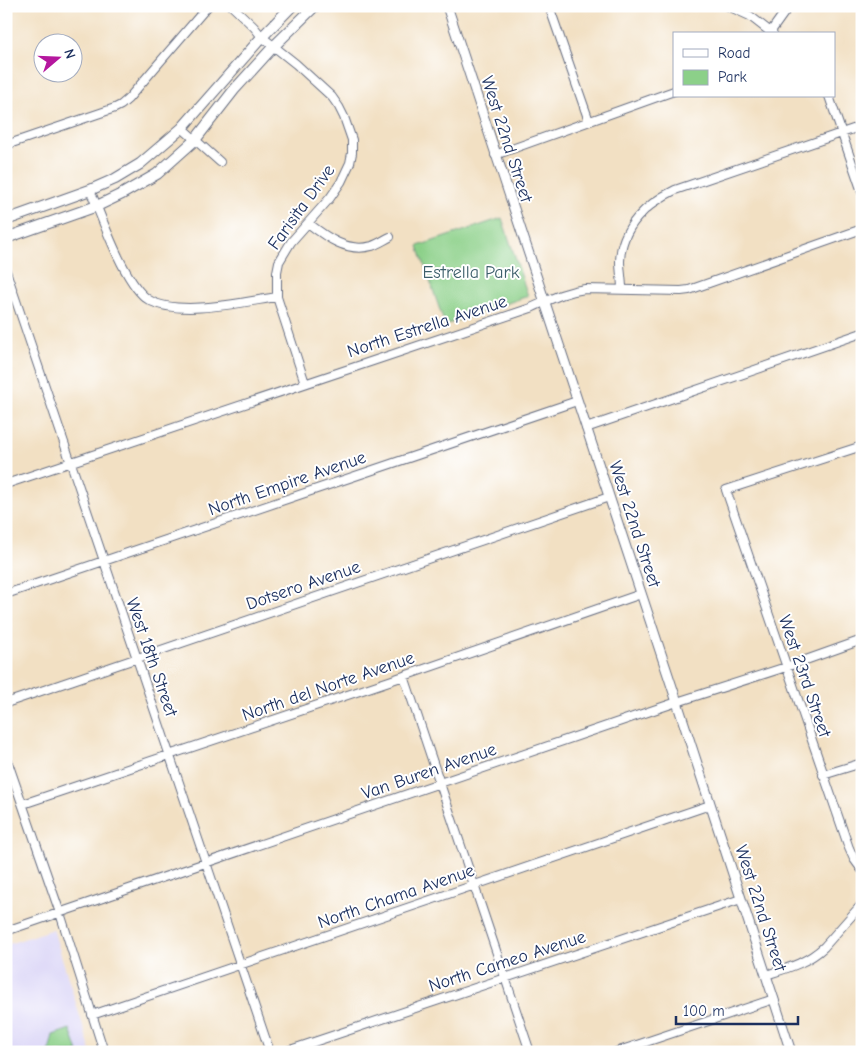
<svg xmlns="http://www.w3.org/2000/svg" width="868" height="1058" font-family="'Comic Neue',sans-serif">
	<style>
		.built { fill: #dbd6f7 }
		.green { fill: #8cd089; stroke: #548074 }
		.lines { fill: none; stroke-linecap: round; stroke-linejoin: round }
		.minor-casing { stroke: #666d81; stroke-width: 10 }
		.tertiary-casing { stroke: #666d81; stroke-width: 11 }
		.secondary-casing { stroke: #666d81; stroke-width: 12 }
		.minor { stroke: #fff; stroke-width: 8 }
		.tertiary { stroke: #fff; stroke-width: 9 }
		.secondary { stroke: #fff; stroke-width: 10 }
		.labels { text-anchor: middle; stroke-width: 4; stroke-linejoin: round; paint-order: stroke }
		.street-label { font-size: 18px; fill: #1b2f5e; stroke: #fff }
		.park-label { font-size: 18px; fill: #3d5f6b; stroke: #fff }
	</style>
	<rect width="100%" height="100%" fill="#fff"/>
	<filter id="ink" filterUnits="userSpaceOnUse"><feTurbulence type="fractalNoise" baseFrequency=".02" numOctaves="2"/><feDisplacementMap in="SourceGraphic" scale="10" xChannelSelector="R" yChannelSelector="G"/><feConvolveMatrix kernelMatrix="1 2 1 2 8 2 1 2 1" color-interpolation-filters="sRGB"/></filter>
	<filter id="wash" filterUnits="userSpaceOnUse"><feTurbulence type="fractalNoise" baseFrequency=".0096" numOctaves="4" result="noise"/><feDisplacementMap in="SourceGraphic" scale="20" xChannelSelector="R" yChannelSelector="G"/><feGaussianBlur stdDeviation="1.12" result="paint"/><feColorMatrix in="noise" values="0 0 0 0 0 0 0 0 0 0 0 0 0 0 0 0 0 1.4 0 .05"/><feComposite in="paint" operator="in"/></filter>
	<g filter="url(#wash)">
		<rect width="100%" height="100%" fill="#f2e0c3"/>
		<path class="built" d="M53,929L91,1052H6V945Z"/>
		<path class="green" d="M502,218L528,296L445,325L418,246Z
			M70,1029L78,1052H49L53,1035Z"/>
	</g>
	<g filter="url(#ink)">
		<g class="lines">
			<defs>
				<path id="minor" d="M232,6L254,27L262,37L296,64L332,97L339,107L344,117L352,140V153L350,163L341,182L330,198L291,242L279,262L277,272V297L305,383
					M549,6L589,121
					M728,6L750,16L773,34
					M769,34L789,6
					M829,96L862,192
					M182,128L220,162
					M6,145L115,108L121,105L128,99L208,6
					M495,155L674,91
					M90,190C102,217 125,286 149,300C179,317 243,302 277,297
					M308,223C326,237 347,253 372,246C378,244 384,240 390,237
					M6,271L270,1052
					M622,289C622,280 620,271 620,261C621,227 646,204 675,190L862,126
					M586,428L862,333
					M862,446L726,490L849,848L854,859L862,870
					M6,484L531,308C551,299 563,292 585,289L681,291L689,290L862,229
					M6,594L577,401
					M404,676L530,1052
					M6,703L609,497
					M6,757L60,913L104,1052
					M823,775L862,763
					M23,804L404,676L641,594
					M6,931L677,702L786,667L862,640
					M766,975C788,968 807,963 824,947L862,904
					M92,1015L710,805
					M284,1052L741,899
					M616,1052L774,999"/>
				<path id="tertiary" d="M447,6L677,702L791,1052"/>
				<path id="secondary" d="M6,220L90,190L115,179L140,164L182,128L262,37L292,6
					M6,238L97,206L122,194L157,174L195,140L234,90L274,46L315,6"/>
			</defs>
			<use href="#minor" class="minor-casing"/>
			<use href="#tertiary" class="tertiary-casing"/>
			<use href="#secondary" class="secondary-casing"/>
			<use href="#minor" class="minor"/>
			<use href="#tertiary" class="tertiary"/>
			<use href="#secondary" class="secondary"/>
		</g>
	</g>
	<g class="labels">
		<g class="street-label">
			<text transform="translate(507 139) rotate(72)" y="6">West 22nd Street</text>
			<text transform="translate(301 207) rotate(-54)" y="6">Farisita Drive</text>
			<text transform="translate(427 326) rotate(-18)" y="6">North Estrella Avenue</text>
			<text transform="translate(287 483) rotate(-19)" y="6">North Empire Avenue</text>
			<text transform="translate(635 524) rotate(72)" y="6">West 22nd Street</text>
			<text transform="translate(303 585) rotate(-19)" y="6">Dotsero Avenue</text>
			<text transform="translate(152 657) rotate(71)" y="6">West 18th Street</text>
			<text transform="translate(805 676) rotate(71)" y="6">West 23rd Street</text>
			<text transform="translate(328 686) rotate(-19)" y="6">North del Norte Avenue</text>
			<text transform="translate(429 771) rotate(-19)" y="6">Van Buren Avenue</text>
			<text transform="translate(396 896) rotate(-19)" y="6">North Chama Avenue</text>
			<text transform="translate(761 908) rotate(72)" y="6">West 22nd Street</text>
			<text transform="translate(507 961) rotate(-18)" y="6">North Cameo Avenue</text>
		</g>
		<g class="park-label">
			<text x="471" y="278">Estrella Park</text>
		</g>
	</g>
	<rect width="868" height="1058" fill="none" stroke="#fff" stroke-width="25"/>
	<rect x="673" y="32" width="162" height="65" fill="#ffffff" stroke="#a4acbf"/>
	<rect x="683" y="49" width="25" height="8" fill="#ffffff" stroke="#a4acbf"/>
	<text x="718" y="58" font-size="15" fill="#1b2f5e">Road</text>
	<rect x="683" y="70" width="25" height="15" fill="#8cd089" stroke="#a4acbf"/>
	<text x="718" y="82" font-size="15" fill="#1b2f5e">Park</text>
	<g transform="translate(58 58) rotate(71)"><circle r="24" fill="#ffffff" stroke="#a4acbf"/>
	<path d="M0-4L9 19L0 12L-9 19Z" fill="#b5179e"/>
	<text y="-8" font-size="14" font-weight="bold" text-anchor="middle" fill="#1b2f5e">N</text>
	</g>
	<path d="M676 1016v8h122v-8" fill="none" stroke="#1b2f5e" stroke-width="2.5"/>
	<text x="683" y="1016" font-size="15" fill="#1b2f5e" stroke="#ffffff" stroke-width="4" paint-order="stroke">100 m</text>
</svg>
